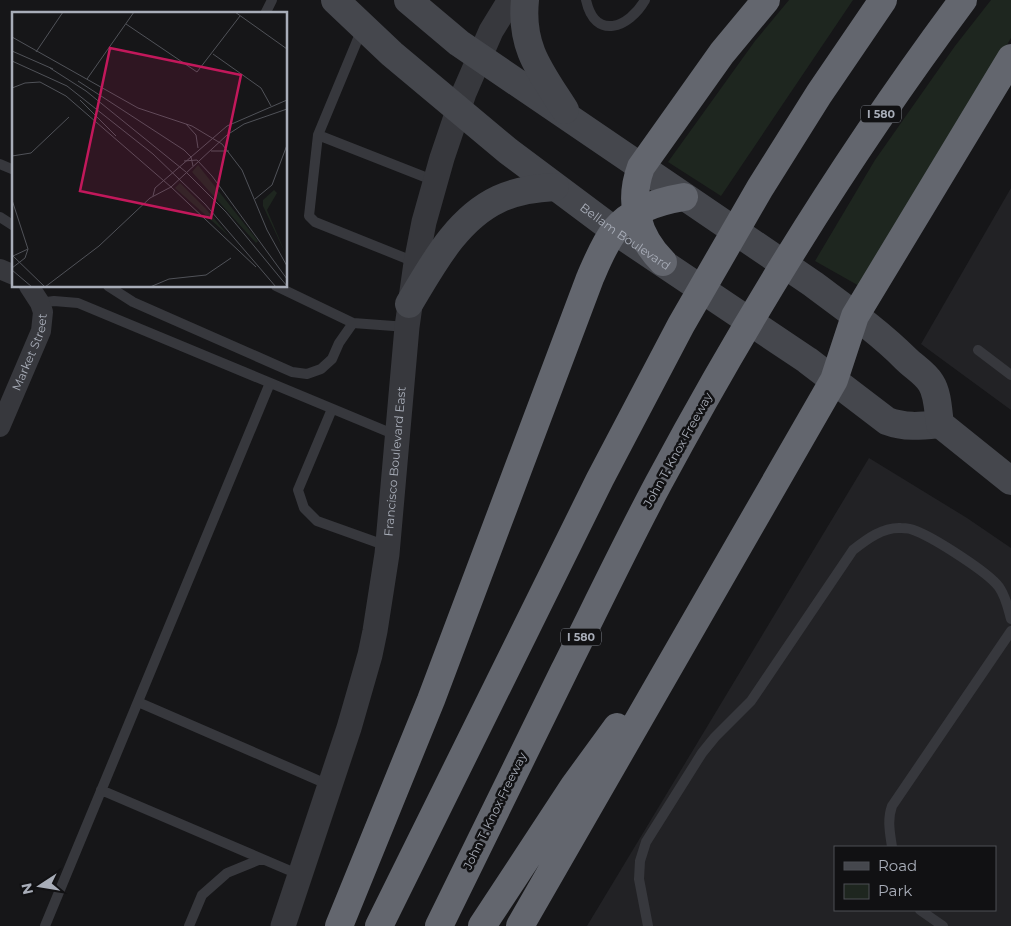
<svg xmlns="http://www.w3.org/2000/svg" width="1011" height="926" font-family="Montserrat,sans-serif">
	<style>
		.built { fill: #222225; fill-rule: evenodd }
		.green { fill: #1e261f }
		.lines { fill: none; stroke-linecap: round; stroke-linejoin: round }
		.service { stroke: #37383d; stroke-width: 10 }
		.minor { stroke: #37383d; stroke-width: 20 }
		.tertiary { stroke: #37383d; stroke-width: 25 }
		.secondary { stroke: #45474d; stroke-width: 28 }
		.motorway { stroke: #63666e; stroke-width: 28 }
		.labels { text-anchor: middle; stroke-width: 5; stroke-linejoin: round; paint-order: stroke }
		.shield { fill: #111113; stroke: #7b7e86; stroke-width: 1 }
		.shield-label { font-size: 11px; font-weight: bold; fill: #a8adb8 }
		.street-label { font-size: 12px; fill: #a8adb8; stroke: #111113 }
		.inset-road { fill: none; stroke: #505258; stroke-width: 1 }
		.view { fill: #c2185b; fill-opacity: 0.15; stroke: #c2185b; stroke-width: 2.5 }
		.inset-edge { fill: none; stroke: #a8adb8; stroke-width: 2.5 }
	</style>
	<rect width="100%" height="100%" fill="#161618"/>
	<path class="built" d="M1011,188V410L921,344Z
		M869,458L967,518L1011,548V926H587ZM835,847H995V910H835Z"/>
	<path class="green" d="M789,0H853L721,196L668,162L755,41Z
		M991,0H1011V38L861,287L815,261L875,160L955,46Z"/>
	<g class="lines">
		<path class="service" d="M586,0C595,41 629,28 645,0
			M265,14L272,0
			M362,29L318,135L309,216L315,222L415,262
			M318,135L435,181
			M0,164L14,170
			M0,217L14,226
			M108,286L133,302L292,372L307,374L321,369L332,359L339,343L353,323
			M276,286L353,323L407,327
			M40,303L54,301L78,303L398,436
			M978,350L1011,375
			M332,409L298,490L304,508L317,521L387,546
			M138,702L329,785
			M101,790L300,875
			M892,847C890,833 887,820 892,806L1011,631
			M920,910L943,926
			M45,926L270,383
			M189,926L202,895L227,873L261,859
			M648,926L639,879L640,861L646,842L702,753L715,737L751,701L853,550C867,539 883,527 901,528C906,528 912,529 916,531C934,538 988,572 999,587C1006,597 1008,608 1011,619"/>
		<g class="minor">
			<path d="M0,269L14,275"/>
			<path id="s1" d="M0,427L41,331L43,312L40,303L29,286"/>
		</g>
		<path class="tertiary" id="s2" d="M283,926L349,728L370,655L375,631L387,554L407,327L416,263L424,222L442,158L464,93L491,31L510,0"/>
		<g class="secondary">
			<path id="s3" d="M335,0L392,54L508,151L615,231L807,360L887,421C906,428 921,426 940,424"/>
			<path d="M408,0L459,43L813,284C845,308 878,331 906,359C914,367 925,373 931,383C938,394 938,411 940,424L1011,481"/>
			<path d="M525,0C520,48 541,72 565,110"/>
			<path d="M409,304C432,266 456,219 499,199C516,191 536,188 555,187"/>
		</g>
		<path class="motorway" d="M663,262C637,236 628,202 641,167L722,53L766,0
			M339,926L431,700L590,278C597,262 604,244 615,230C631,210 660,201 684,197
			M379,926L600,479L681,325L760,188L819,94L883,0
			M439,926C480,841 522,756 564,671C595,609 625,546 658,484C748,316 849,153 963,0
			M482,926L574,786L617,727
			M520,926L834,380L855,316L1011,58"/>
	</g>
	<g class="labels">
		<g class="shield">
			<rect x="861" y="105.5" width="40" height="17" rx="4"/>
			<rect x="561" y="628.5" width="40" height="17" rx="4"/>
		</g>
		<g class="shield-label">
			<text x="881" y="118">I 580</text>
			<text x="581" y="641">I 580</text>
		</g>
		<g class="street-label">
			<text dy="4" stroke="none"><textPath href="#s3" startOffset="375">Bellam Boulevard</textPath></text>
			<text dy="4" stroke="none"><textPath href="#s1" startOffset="81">Market Street</textPath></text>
			<text transform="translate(678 450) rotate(-61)" y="4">John T. Knox Freeway</text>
			<text dy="4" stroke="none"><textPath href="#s2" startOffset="480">Francisco Boulevard East</textPath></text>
			<text transform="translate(495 811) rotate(-64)" y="4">John T. Knox Freeway</text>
		</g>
	</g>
	<g transform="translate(12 12)">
		<rect width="275" height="275" fill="#161618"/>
		<path d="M186,153L246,229L244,231L180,160ZM168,171L194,197L217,224L163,176ZM262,178L265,181L255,198L275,245L251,194V188Z" fill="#1e261f"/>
		<path class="inset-road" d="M223,0L275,37M114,12L185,60L228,4M0,25L126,96L180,114L210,132L230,158L255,218L275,254M0,39L41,57M24,40L51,0M201,42L249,76L259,94M0,49L55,74L141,142L193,192L264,275M38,56L74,79L174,160L214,200L275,274M75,67L122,0M66,69L172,138L179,145L181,154M0,76L13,71L28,70L54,84L159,175L244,255M68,88L104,124M174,112L184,123L186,136M199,139H217M0,144L19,141L57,105M172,149L185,148L200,164L275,267M141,184L143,176L215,114L275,88M243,187L260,173L275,133M0,188L16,237L13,246L0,256M0,243L33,275M1,244L16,237M0,258L20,275M33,275L87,234L138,186L159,175L215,123L232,112L275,97M138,275L157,267L194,263L219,246"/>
		<path class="view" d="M98,36L229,63L199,206L68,179Z"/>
		<rect width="275" height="275" class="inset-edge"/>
	</g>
	<rect x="834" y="846" width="162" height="65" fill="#111113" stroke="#4d4f55"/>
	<rect x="844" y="862" width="25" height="8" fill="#45474d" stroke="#4d4f55"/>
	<text x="878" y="871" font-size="15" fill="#a8adb8">Road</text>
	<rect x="844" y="884" width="25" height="15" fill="#1e261f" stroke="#4d4f55"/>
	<text x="878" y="896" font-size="15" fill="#a8adb8">Park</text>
	<g transform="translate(40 886) rotate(258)" stroke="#111113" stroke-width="4" paint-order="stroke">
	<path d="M0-4L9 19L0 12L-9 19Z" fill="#a8adb8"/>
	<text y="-8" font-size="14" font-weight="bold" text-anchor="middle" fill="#a8adb8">N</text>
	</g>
</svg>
